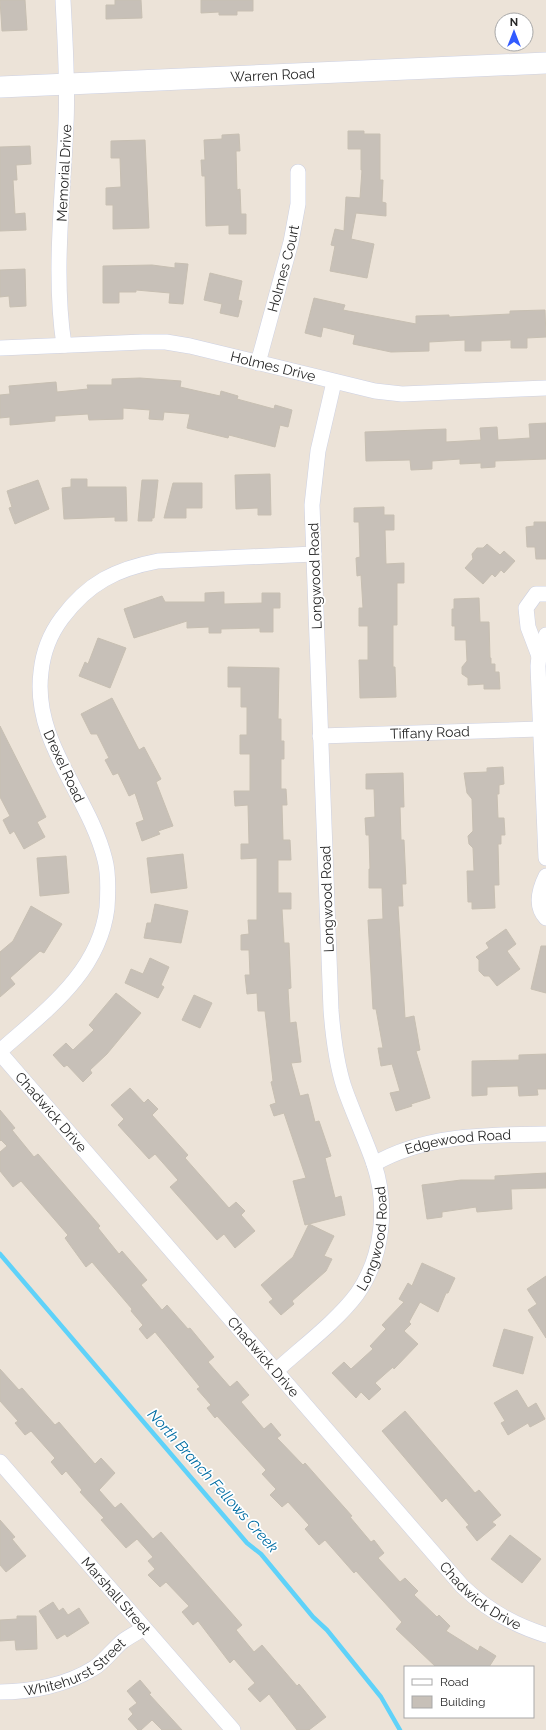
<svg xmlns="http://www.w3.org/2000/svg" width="546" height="1730" font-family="Raleway,sans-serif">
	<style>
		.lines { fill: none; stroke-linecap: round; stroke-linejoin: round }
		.stream { stroke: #5fd2f9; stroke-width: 4.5 }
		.building { fill: #c7c0b8; stroke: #c7bfb2 }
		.minor-casing { stroke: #cdd1e3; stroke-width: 16 }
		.secondary-casing { stroke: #cdd1e3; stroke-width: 22 }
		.minor { stroke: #fff; stroke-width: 15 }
		.secondary { stroke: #fff; stroke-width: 21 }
		.labels { text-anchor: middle; stroke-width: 3.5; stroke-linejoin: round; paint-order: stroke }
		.street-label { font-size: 14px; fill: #282828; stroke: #fff }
		.water-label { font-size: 15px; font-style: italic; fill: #016da3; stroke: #fff }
	</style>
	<rect width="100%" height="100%" fill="#ece3d8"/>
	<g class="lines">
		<path class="stream" d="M0,1254L247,1543L261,1554L313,1617L327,1630L381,1697L400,1730"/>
	</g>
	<path class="building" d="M0,0H25L27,30L2,31Z
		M115,0H141L142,18L106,19V5H115Z
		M201,0H253V11H237V15H219V12L201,13Z
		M348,131H364V134H380V180H383L382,202L386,203V216L356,213L351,239L374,244L367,278L330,271L335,246L331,245L335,229L344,231L346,197L360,198L362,170H361V149H348Z
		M239,134L240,151H236L237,190L240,189L241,214H246V234H229V225L206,226L205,176H202L201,160H205L204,140L222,139V135Z
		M145,140L149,228L113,229V205H106V188L121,187L120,158H111V141Z
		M30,146L31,164L16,165L17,180H13L15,214L25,213L26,230L0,231V147Z
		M175,263L188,264L183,304L169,303L170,293L136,290V292H119V303H103V266L152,265L175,268Z
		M25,269L26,306L10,307L9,296L0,297V270Z
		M210,273L242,281L238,300L242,301L238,317L220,313L222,304L204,300Z
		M314,298L345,305L343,310L416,324V316L449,315V317L510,314V311L545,310L546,337L527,338V348H511V340L481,341V351H465V340L429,342V351L391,352L353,344L355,335L323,327L321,337L305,333Z
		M140,378L181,381L180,387L220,396L221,391L238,396L237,399L274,409L275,405L292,410L288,427L280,425L275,447L229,435L228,438L187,428L190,414L164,412L163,420L149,419L150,410L123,408V419L89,420L88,414L55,416V421L10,425V417L0,418V395L10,394L9,386L56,382L57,392L88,389L87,385H112V379Z
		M546,423V459L495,461V467L481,468V463L460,464V459L432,461V469L411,470L410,460L366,461L365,432L446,429V442L481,440L480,428L497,427L498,440L530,438L529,424Z
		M270,474L271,515H258V508L236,509L235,475Z
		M71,479H87V487H126L127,521H115V517L64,519L62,488L71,487Z
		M38,480L49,509L15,524L9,508L12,507L7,491Z
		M142,480H158L154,518H152V521H138Z
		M173,483H202V508H186V518H164Z
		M384,507V515H394V530H385L386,564L404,563V583H397V625H393V667H395L396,697L360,698L359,660H368V626H359V608H363L361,575L357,576L356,558L360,557L359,522H354V508Z
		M534,522H546V559H536L535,547H527L526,527L534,526Z
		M487,544L500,555L504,551L515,561L504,573L501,570L495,577L492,574L483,584L465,568L473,559L472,554L477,548H483Z
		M224,592V604L262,603V593H280V608H273V632H260V628L221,629V633H209V627L187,628V621L134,638L124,609L162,596L165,602H205V593Z
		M479,598L480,622H489L490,658H491V664H495V672H499L500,689H484V684L468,685V678L462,674V667L467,661L466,640H455V626H452V609H454V599Z
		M98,638L126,648L110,688L79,676L85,662L88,664Z
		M228,667L279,668L278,719H281V741H284V759H281V789H286L287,805H282L283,840H290L291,860H278V893H291V909H282L284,943H289L291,988L288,989L290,1023L296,1022L301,1062L291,1063L300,1096L308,1094L315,1122L319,1121L331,1156L325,1158L335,1198L341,1196L345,1215L309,1224L334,1236L324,1256L332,1259L326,1271L292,1301L294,1304L281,1315L269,1302L273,1299L261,1285L293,1257L309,1224L305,1225L293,1181L306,1178L284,1113L274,1116L270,1105L276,1103L271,1082L273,1081L265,1011H258L257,993L247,994L245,975H250L249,950H241V935L249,934L248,920H257V858L241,859V844H249L248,805L235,806L234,791H250V754H240V735H247V707H241V687H228Z
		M112,698L139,750L144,747L161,779L156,782L173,826L158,831L160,834L142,841L136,823L144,820L135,793L129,796L118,773L113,775L105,760L109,758L97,734H91L81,714Z
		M0,726L46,817L37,822L45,837L24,849L14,831L10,834L3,820L10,816L0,797Z
		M503,767L504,784L499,785V794H497L498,818H504L505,835H501V844H498L499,885H494L495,908L472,909V902H468L467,871H474L473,848L469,844L468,836L473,831L472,799L467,793L464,773L487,772V768Z
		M403,773L404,807H400L401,840H404L406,884H402L403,906H398L405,1018L414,1016L420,1050L416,1051L430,1098L411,1104L412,1106L396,1111L390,1093L400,1091L392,1064L381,1066L378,1048H383L376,1009H373L368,920L383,919L382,888H369V869H370L369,835H366L365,818L375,817L374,789H366V774Z
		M183,854L187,888L151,893L147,858Z
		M66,856L69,893L40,896L37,858Z
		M155,904L188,911L181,943L144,938L147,923H151Z
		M31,906L62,924L44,953L40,951L10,978L15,984L0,997V952L13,941Z
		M506,929L516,944L507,951L520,969L497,986L489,976H484L479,971V960L476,957L489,948L486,943Z
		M541,946H546V993L531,989Z
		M150,958L169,967L161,985L164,987L158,998L125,983L131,969L143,974Z
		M116,993L141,1013L107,1054L90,1070L92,1073L83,1082L67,1065L64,1067L53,1055L66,1043L73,1050L94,1030L89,1025Z
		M194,995L212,1003L200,1028L182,1020Z
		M546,1054V1089H537L538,1095L519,1096L518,1086L487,1087V1095L472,1096V1061L519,1060V1055Z
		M130,1088L144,1103L148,1099L158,1109L152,1115L188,1155L185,1158L229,1208L236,1202L245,1211L241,1215L255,1231L235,1248L224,1234L217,1240L170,1187L178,1180L155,1154L149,1159L118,1125L124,1119L111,1105Z
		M0,1110L15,1128L12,1130L34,1157L38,1154L100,1226L98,1228L119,1254L122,1251L147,1280L141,1285L162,1310L167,1305L188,1329L190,1328L214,1357L208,1362L230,1387L237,1381L249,1395L241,1402L264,1429L271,1423L281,1435L277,1438L303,1465L305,1463L320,1480L352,1516L350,1517L371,1542L374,1540L384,1553L378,1558L400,1582L405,1578L418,1591L414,1595L437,1617L439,1615L450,1626L446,1631L478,1651L480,1646L496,1656L489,1667H436L396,1629L402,1622L356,1571L354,1573L325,1540L319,1545L305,1529L309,1525L288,1502L282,1507L270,1495L276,1489L262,1474L266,1470L217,1416L215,1418L207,1408L211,1405L197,1389L200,1387L155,1332L147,1339L139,1329L143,1325L131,1311L132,1309L92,1262L86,1267L65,1238L68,1235L21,1181L13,1187L0,1171V1152L7,1146L1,1140L0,1141Z
		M546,1173V1188L511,1189L512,1209L477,1212L476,1207L442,1212V1217L427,1219L422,1185L461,1180H495V1176Z
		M422,1263L455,1278L448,1293H446L438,1312L420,1302L409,1322L411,1324L404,1331L418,1344L394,1369L393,1367L375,1383L381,1389L369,1400L361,1392L356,1398L332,1373L344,1362L351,1369L373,1349L370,1346L386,1329L382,1325L404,1302L399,1299L408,1283L412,1286Z
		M546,1276V1338L528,1310L537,1304L527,1289Z
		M504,1329L533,1337L523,1374L493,1366Z
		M0,1369L19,1390L22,1388L55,1425L59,1422L95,1464L101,1458L115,1473L99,1490L115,1508L121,1503L153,1539L161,1532L242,1625L236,1630L254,1652L262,1645L297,1686L299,1684L326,1717L309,1730H297L269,1694L260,1702L248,1689L255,1683L234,1659L230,1663L198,1621L193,1625L182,1612L189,1606L166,1582L160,1587L148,1575L155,1569L148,1561L153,1557L137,1539L126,1548L101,1520L104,1518L80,1492L82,1490L66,1471L62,1475L51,1462L55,1458L31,1431L25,1435L15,1423L18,1421L0,1401Z
		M517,1390L528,1408L536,1403L545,1419L530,1427L528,1423L508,1435L501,1423L505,1421L494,1403Z
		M405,1411L475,1493L479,1490L501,1515L492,1522L496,1525L477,1541L466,1527L469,1525L446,1498L442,1502L382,1431Z
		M0,1520L15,1537L12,1539L26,1556L6,1572L0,1565Z
		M510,1535L541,1559L522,1583L491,1559Z
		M53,1602L59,1611L63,1608L68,1615L79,1608L89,1623L67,1637L65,1634L57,1639L39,1611Z
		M17,1616H36L37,1649L16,1650L15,1640L0,1641V1620L17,1619Z
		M140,1680L151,1693L149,1694L182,1730H162L152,1720L141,1730H138L128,1719L133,1714L129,1709L137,1703L127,1691Z"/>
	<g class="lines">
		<defs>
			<g id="minor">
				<path d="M63,0C65,41 68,83 66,124C63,196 53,274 64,345"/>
				<path id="s1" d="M0,348L143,342H166L190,346L375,391L402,394L546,388"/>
				<path id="s2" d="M258,363L291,242L298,204V172"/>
				<path d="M546,635L539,656L538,666L546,858"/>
				<path d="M539,656L528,627L526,608L536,594H546"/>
				<path id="s3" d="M320,736L540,729"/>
				<path d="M546,876C539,890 535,906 546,918"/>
				<path d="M0,1051C45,1011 99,973 107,908C108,893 109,875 105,860C89,795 32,742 41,672C43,652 50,634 62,618C88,583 116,569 158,561L314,554"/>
				<path id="s4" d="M0,1053L462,1586C487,1610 513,1625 546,1635"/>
				<path id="s5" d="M374,1164C426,1134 487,1135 546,1134"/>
				<path id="s6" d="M276,1371C301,1348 337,1321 357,1294C383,1257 388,1206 374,1164C365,1138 353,1113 344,1087C336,1062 333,1036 331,1010L312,505L318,451L334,382"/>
				<path id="s7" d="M0,1462L233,1730"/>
				<path id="s8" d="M0,1692C31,1692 67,1685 94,1668C105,1661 113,1649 123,1641C130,1636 138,1632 144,1628"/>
			</g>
			<g id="secondary">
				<path id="s9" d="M0,87L546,63"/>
			</g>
		</defs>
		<use href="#minor" class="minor-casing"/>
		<use href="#secondary" class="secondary-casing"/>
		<use href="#minor" class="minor"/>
		<use href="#secondary" class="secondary"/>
	</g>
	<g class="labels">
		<g class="street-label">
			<text dy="5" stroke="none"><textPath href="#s9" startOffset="273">Warren Road</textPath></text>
			<text transform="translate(64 173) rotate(-87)" y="5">Memorial Drive</text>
			<text dy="5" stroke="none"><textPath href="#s2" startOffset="98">Holmes Court</textPath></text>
			<text dy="5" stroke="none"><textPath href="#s1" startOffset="276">Holmes Drive</textPath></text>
			<text transform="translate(315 576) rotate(-92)" y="5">Longwood Road</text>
			<text dy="5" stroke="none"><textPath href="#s3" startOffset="110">Tiffany Road</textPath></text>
			<text transform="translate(64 766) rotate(65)" y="5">Drexel Road</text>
			<text transform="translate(327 899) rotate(-92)" y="5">Longwood Road</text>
			<text dy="5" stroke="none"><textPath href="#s4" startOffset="78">Chadwick Drive</textPath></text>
			<text dy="5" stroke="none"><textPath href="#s5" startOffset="88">Edgewood Road</textPath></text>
			<text dy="5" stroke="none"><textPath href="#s6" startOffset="171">Longwood Road</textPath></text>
			<text dy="5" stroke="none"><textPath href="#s4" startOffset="402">Chadwick Drive</textPath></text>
			<text dy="5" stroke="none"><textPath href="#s4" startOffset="726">Chadwick Drive</textPath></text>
			<text dy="5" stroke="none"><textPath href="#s7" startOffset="177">Marshall Street</textPath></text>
			<text dy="5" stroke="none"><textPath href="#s8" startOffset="81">Whitehurst Street</textPath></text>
		</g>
		<g class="water-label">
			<text transform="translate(213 1481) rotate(48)" y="5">North Branch Fellows Creek</text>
		</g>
	</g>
	<rect x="404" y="1666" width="130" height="52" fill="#ffffff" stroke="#a9a9a9"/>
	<rect x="412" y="1679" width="20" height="6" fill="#ffffff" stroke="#a9a9a9"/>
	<text x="440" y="1686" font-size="12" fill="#282828">Road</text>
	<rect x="412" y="1696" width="20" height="12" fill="#c7c0b8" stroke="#a9a9a9"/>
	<text x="440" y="1706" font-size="12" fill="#282828">Building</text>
	<g transform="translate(514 32)"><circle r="19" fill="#ffffff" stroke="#a9a9a9"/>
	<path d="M0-3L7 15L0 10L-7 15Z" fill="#325bff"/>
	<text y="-6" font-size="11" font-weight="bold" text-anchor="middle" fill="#282828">N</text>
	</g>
</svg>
